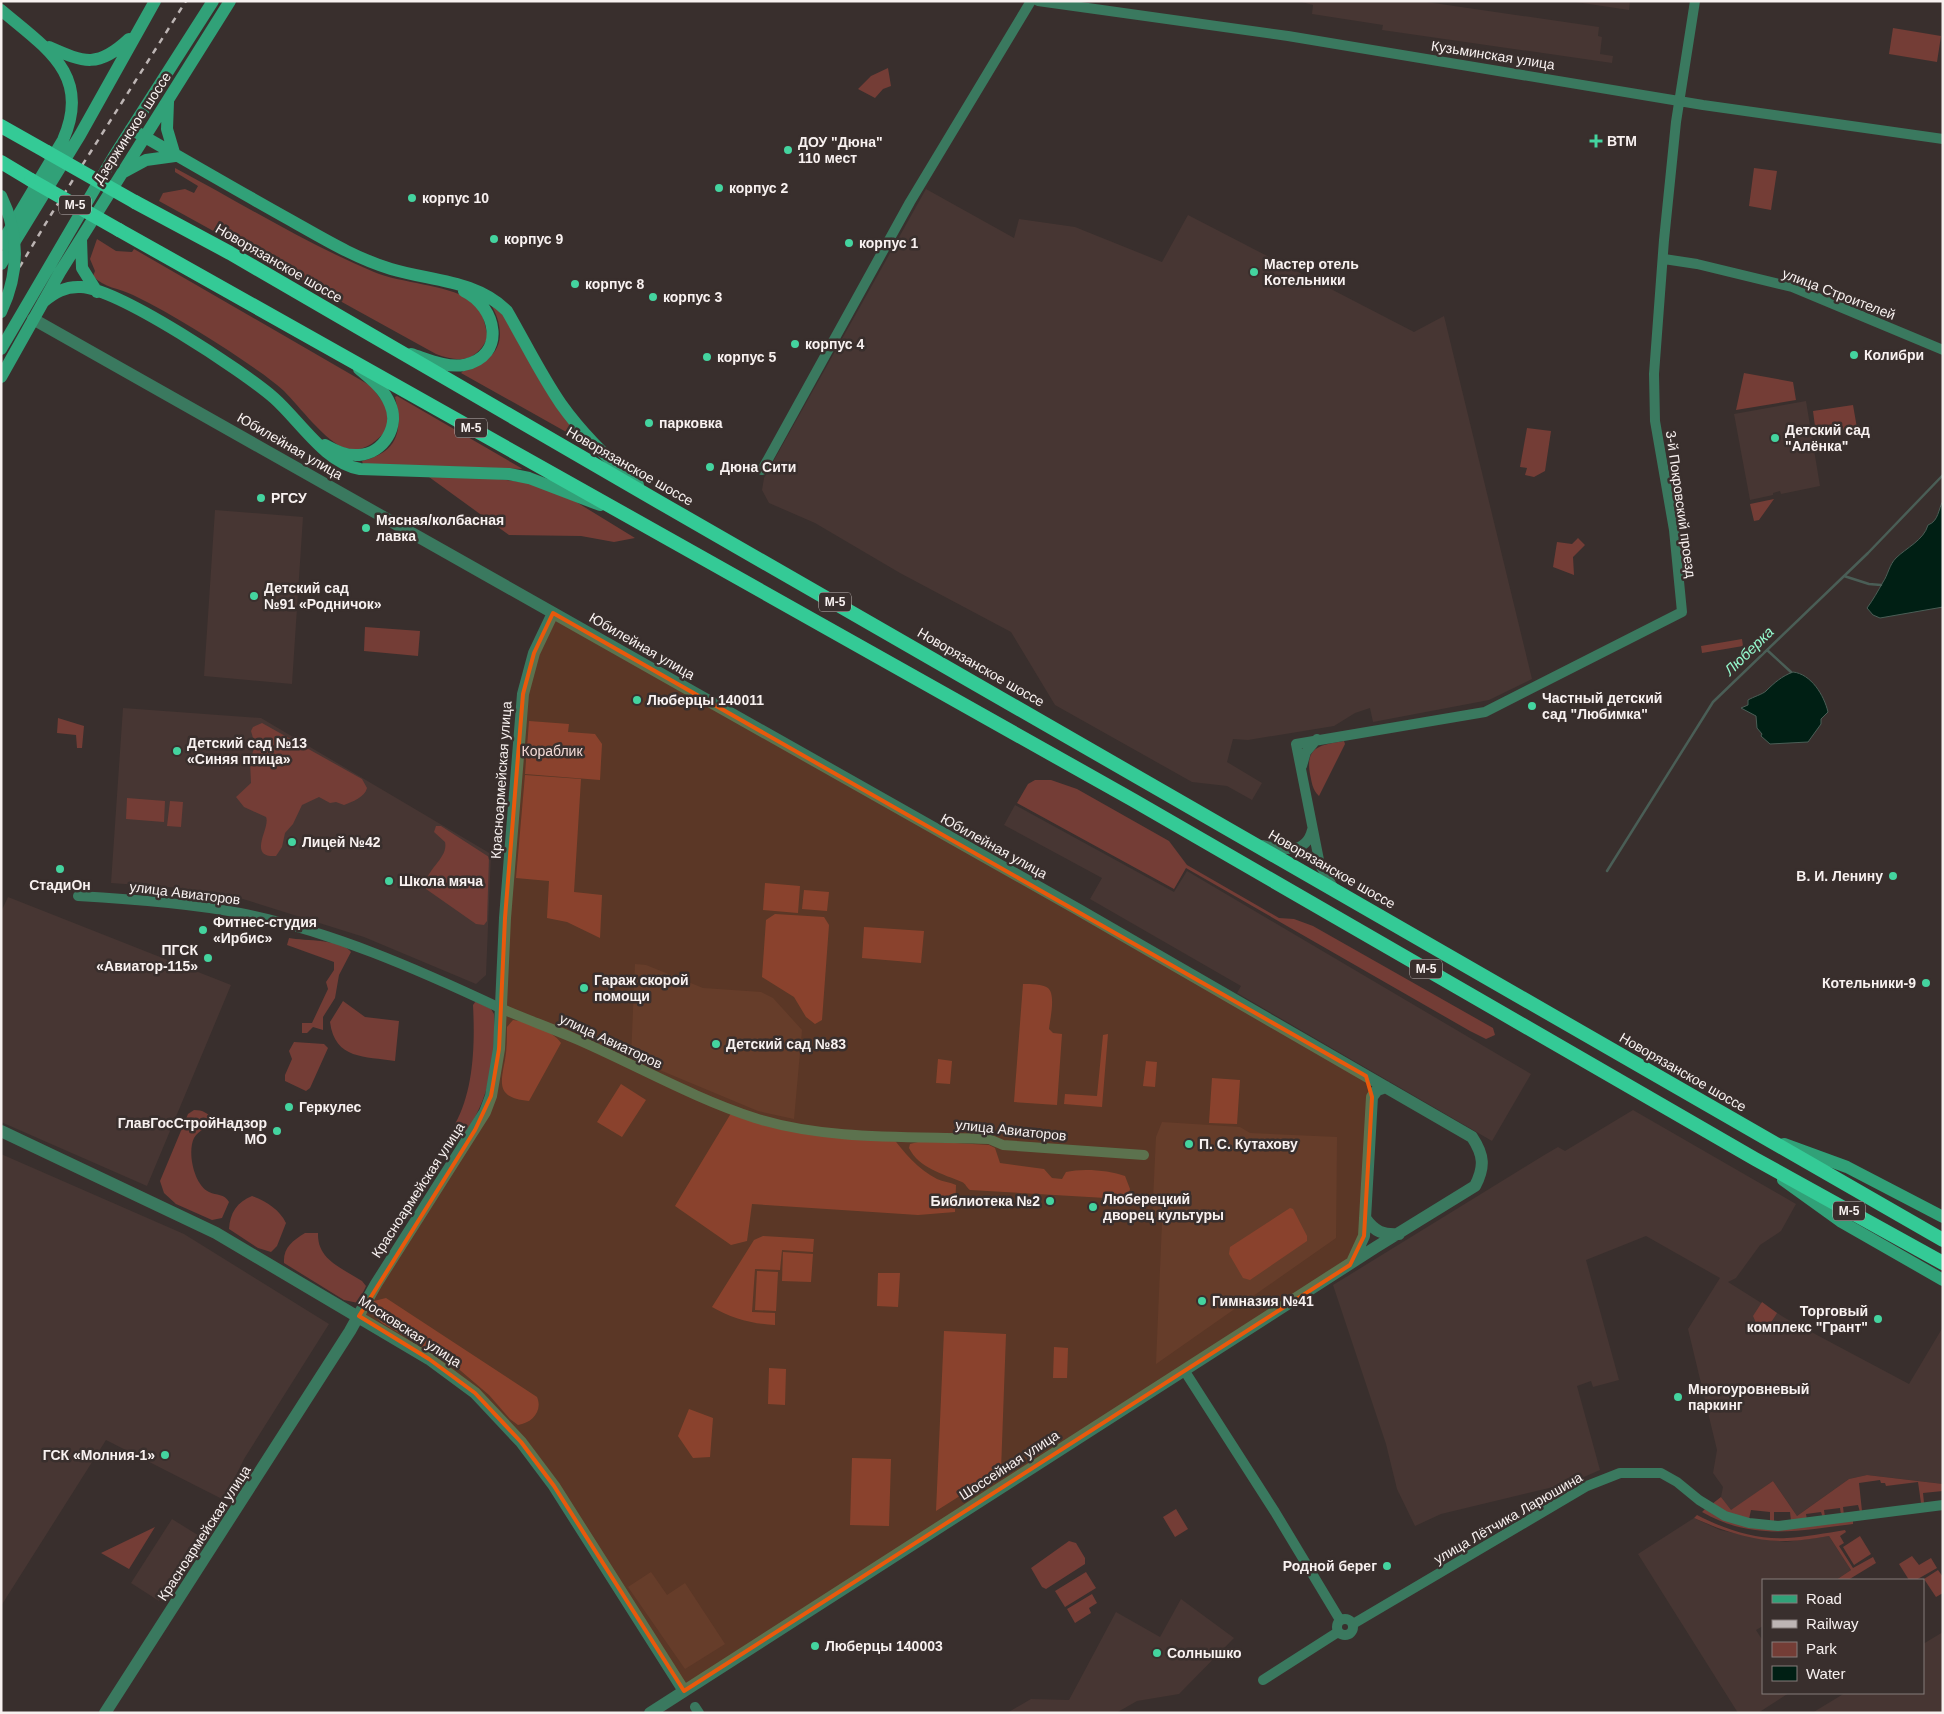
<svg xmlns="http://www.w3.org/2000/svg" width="1944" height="1714" font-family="Helvetica,sans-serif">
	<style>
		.built { fill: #473633 }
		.green { fill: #743d36 }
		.water { fill: #001f14; stroke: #4a5e56 }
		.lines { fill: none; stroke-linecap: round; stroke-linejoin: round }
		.stream { stroke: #4a5e56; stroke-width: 2.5 }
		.minor { stroke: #3a795f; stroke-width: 10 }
		.tertiary { stroke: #3a795f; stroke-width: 12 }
		.secondary { stroke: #31a178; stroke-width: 12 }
		.trunk { stroke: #34ca96; stroke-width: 14 }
		.rail { stroke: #bdb5b4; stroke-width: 2.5; stroke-dasharray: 6 6; stroke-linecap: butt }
		.secondary-bridge { stroke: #31a178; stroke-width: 12 }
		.trunk-bridge { stroke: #34ca96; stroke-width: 14 }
		.marked { fill: #e8590c; fill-opacity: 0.2; stroke: #e8590c; stroke-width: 4; stroke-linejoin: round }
		.poi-dot { fill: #44d49f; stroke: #392f2d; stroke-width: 2 }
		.labels { text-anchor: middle; stroke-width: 5; stroke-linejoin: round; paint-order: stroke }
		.shield { fill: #392f2d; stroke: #bfb7b6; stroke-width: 1 }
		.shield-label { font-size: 12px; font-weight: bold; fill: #f8f1f0 }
		.street-label { font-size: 14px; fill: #f8f1f0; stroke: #392f2d }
		.poi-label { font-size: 14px; font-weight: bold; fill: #f8f1f0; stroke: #392f2d; text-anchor: start }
		.park-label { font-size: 14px; fill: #f4dbd7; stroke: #392f2d }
		.water-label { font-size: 15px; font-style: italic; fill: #95face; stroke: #392f2d }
	</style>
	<rect width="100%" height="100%" fill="#392f2d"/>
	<path class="built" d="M1298,1H1420L1599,27L1598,36L1602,37L1600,54L1613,56L1612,63L1382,30L1383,25L1312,14L1313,5Z
		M1569,1H1630L1629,10Z
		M926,189L1014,238L1019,219L1075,227L1162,262L1188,215L1414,332L1444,316L1532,679L1489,700L1373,722L1370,708L1355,713L1334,726L1248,740L1233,739L1227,762L1262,783L1252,800L1227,786L1192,782L1055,705L1011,632L900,573L815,523L769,503L762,490L764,478Z
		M1806,401L1820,486L1781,494L1780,491L1773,493V495L1750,500L1734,414Z
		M215,510L303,517L292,684L204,676Z
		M123,708L261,718L491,854L486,975L476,984L364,937L243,899L180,888L111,883Z
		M1015,805L1174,892L1187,871L1531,1074L1492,1141L1237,993L1241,986L1090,899L1102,878L1004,825Z
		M8,897L231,985L147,1186L1,1122V912Z
		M635,964L646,965L703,988L761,992L773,998L802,1030L794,1119L758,1111L631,1058Z
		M1633,1110L1796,1204L1781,1231L1760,1245L1736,1278L1728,1282L1785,1318L1909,1384L1943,1327V1484L1867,1475L1849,1479L1797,1516L1773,1481L1731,1511L1721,1497L1723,1487L1713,1473L1717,1450L1688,1329L1720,1278L1646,1236L1586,1260L1619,1380L1593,1387L1591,1381L1577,1386L1600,1470L1570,1483L1441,1514L1415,1526L1397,1489L1386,1444L1333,1285L1546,1154L1558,1147L1565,1151Z
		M1162,1122L1240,1127L1250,1133L1337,1137L1336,1238L1156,1364L1162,1223L1152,1222L1156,1137Z
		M1,1154L184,1234L329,1324L244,1459L224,1500L106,1440L1,1606Z
		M1694,1518L1720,1530L1758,1538L1786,1542L1829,1536L1851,1570L1836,1580H1763V1626L1756,1630L1763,1641V1693H1789L1758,1713H1738L1638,1554Z
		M172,1519L201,1537L159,1601L131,1583Z
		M651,1572L667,1595L685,1583L725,1644L685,1669L628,1587Z
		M1181,1599L1234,1638L1179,1694L1137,1701L1116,1713H1007L1031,1699L1069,1700L1116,1612L1160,1637Z
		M1943,1632V1713H1812L1845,1693H1923V1644Z"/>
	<path class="green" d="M1893,28L1941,36L1937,62L1889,54Z
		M888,68L891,86L883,89L875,98L858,89L871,76Z
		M175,168C241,203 305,243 374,272C400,283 448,285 468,299C483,308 484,321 488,337C476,362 460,363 436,354L159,201L163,193L185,189L194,193L198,186L175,172Z
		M1754,168L1777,171L1771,210L1749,206Z
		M97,239L116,251L132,252L134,249L371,386L388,409L387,430C374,443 364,453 345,448C327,443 298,405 284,391C276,384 266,376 257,370C220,344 174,315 133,295C119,288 104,288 93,276L95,271L90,259Z
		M490,303L502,312L584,442L461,373C467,366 480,363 488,358C507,345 500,318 490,303Z
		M1744,373L1793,382L1796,400L1736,410Z
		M397,396L521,468L522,469L363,464L362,461C399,452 403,430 395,397Z
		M1853,405L1857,428L1816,434L1813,411Z
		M1527,428L1551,431L1545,471L1534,477L1525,475L1527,468L1520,467Z
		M429,477H483L530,483L573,500L635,538L614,542L581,536L509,535Z
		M1774,499L1759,520L1754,521L1750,504Z
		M1578,538L1585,545L1573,557L1574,575L1553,567L1557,542L1572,544Z
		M365,627L420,631L418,656L364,651Z
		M1742,639L1743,646L1702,653L1701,646Z
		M58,718L84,726L82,748H77L76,735L57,733Z
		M529,721L569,724L568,732L595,734L602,744L600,780L525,774Z
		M262,723L362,779L367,788C365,797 352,802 344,805L336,802L330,803L319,797L302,805L293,824L285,833L282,847L276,856C246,858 271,827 266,817L244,807L236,797L251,783L250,761L255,745L251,731L253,727Z
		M1344,741L1345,744L1319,796C1312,789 1312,783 1310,774C1305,746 1321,745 1344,741Z
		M525,775L581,779L574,892L602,895L600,938L567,922L547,918L549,881L516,878Z
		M1035,780H1051L1077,789L1169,841L1187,865L1279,918L1294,919L1313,926L1493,1028L1495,1035L1486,1039L1470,1031L1186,868L1174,889L1017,803L1028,784Z
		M127,798L165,801L164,822L126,819Z
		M170,801L183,802L181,827L167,826Z
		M436,826H441L489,857L487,921L484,925L476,924L426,889C422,871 449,859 445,842L434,832Z
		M765,883L800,886L798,913L763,910Z
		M804,890L829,892L827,911L802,909Z
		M775,914L824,917L829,925L822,1020L815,1024L806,1017L794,997L762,977L766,920Z
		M864,927L924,931L921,963L862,958Z
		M289,938C305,941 342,939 351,952L339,975L335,998L323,1017V1030L313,1027L307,1033H302V1023H312L328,989L326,982L334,970V962L287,945Z
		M1023,984C1030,984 1043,984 1048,988C1056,995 1050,1019 1049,1029L1053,1033L1062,1034L1057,1105L1014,1102Z
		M343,1001L365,1017L399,1021L395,1061C365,1056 335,1060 330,1022Z
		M476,1001L491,1009L494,1014C495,1060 491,1095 465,1134H459L455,1124C474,1090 475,1043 473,1005Z
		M513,1020C529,1022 552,1030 561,1043L529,1101C497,1098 500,1085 505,1060C507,1049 507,1038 507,1027Z
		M1108,1034L1102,1107L1064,1104L1065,1094L1097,1096L1103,1035Z
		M294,1042L324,1044L328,1048L310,1088L306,1091L285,1081V1075L292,1059L289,1051Z
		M938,1059L952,1061L950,1084L936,1083Z
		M1146,1061L1157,1062L1155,1087L1143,1086Z
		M1212,1078L1240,1080L1237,1124L1209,1123Z
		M621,1084L646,1100L622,1137L597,1122Z
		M194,1110C203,1110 208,1113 213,1120C208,1129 199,1129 194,1138C187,1152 194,1185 209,1192C217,1196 224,1193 229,1202L222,1218L212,1220L176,1204L164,1193L160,1181L188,1114Z
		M733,1110L803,1129L891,1135C904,1153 918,1169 937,1179C943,1182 950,1182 956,1185L955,1212L918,1215L752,1204L747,1241L731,1245L675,1206Z
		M922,1141L989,1145L995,1148L1000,1163L1044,1169L1052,1178L1062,1179L1066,1172C1082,1168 1109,1170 1125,1176L1130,1189L1128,1196L1123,1199L970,1190C966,1187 966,1184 962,1182C943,1174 919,1168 909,1148L910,1144Z
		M252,1196C266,1201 280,1210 286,1223L277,1246L271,1252L258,1248L229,1229C230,1213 237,1202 252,1196Z
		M1290,1208L1293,1209L1307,1236V1241L1250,1280L1243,1278L1229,1254L1230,1247Z
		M305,1233H318C317,1260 342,1268 362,1281L366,1286L358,1303L344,1300L284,1263C283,1248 292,1241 305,1233Z
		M763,1236L814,1239L813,1252L782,1250L780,1270L755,1269L752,1312L775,1313V1325C752,1324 731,1318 712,1307L754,1240Z
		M783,1252L813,1254L811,1282L782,1281Z
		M757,1271L778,1272L776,1311L755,1310Z
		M878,1273H900L898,1307L877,1306Z
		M386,1298L537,1397C543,1411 532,1423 518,1425L510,1419L489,1395L454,1365L382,1323L373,1315L370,1306L374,1301Z
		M1762,1302L1777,1313C1772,1321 1768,1330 1757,1325L1753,1316Z
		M944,1331L1006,1334L1001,1470L936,1511Z
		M1054,1347L1068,1348L1067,1378H1053Z
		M769,1368L786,1369L785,1405L768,1404Z
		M689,1409L713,1418L710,1457L693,1458L678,1436Z
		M852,1458L891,1459L889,1526L850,1525Z
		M1867,1475L1943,1484V1491L1923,1493L1924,1503H1921L1918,1482L1886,1486L1885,1483H1881L1880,1480L1859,1483L1862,1511L1860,1512L1858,1505L1843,1507L1844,1515H1841L1840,1508L1824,1510L1825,1517L1823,1518L1821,1512L1806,1514L1807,1520L1791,1521L1790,1512H1774V1522H1770V1512L1751,1510L1749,1519L1729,1513L1712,1504L1721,1497L1731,1510L1773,1481L1797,1516L1849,1479Z
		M1176,1509L1188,1529L1175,1537L1163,1517Z
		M1705,1509L1731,1522L1853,1521V1524C1798,1531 1753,1541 1702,1512Z
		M1697,1515C1724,1529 1756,1540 1787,1538C1806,1537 1826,1533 1845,1530L1846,1532L1840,1536L1844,1543L1839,1546L1853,1568L1873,1557L1876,1563L1848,1580H1836L1851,1570L1829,1536C1815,1538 1801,1541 1787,1541C1755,1542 1723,1531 1694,1518Z
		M155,1527L129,1569L101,1553Z
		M1860,1536L1871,1554L1854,1565L1843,1547Z
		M1069,1541L1076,1543L1085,1558V1564L1046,1589L1042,1587L1031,1568Z
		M1912,1556L1919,1565L1931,1558L1937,1568L1916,1580H1909L1899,1564Z
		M1938,1570L1943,1577V1593L1936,1597L1924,1579Z
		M1086,1572L1096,1588L1065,1607L1055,1591Z
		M1092,1594L1097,1603L1089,1608L1091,1613L1075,1623L1067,1609Z"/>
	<path class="water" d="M1943,501V607L1880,618L1873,615L1867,608C1873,600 1878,591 1883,582C1888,575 1889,565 1896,558C1906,548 1924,540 1928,525C1939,521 1938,509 1943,501Z
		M1793,672C1811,674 1824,695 1828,712L1821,719V724L1808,742L1770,744L1761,736L1762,734L1757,728L1756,716L1741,708L1748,705V700C1753,697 1763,694 1766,691C1774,683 1782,676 1793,672Z"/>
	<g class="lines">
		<path class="stream" d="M1844,576L1869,584L1881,585
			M1767,650L1791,672
			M1607,871L1713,702L1868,553L1943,475"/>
		<path class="minor" d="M1038,1L1288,36L1703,105L1943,139
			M1664,259L1697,264L1792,287L1943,350
			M762,470L910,202L1031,1
			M1302,766L1306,752L1317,739
			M1263,845C1283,850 1306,855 1312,830
			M1333,887L1320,865L1296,744L1485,712L1682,612L1674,530L1655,421L1654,374L1664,240L1676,122L1695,1
			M78,896C132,899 186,903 240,913C331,931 417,969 500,1008C525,1019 551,1028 576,1039C636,1065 693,1098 755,1118C827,1141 914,1136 989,1139L1003,1145L1144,1155
			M1184,1370L1275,1512L1340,1620
			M1337 1627a8 8 0 1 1 16 0a8 8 0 1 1-16 0Z
			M1353,1624L1587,1486L1620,1473H1661L1677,1482L1699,1500L1725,1516L1749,1523L1778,1526L1943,1505
			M1263,1680L1338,1632
			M695,1707L699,1713"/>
		<path class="tertiary" d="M33,319L1079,910L1472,1137C1484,1155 1485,1167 1475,1186L1376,1247L650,1713
			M1,1131L216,1233L429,1359L475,1393L521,1442L554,1486L684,1691
			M1365,1218C1375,1232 1383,1235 1399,1234
			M1353,1260L1364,1236L1372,1097L1377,1090L1386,1087
			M105,1713L350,1331L376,1284L485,1112L491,1096L499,1049L505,918L523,694L534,653L553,613"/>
		<path class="secondary" d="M1,10C46,48 92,75 63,140L1,244
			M49,47C85,63 98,68 129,39
			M168,102L167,129L175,156
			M131,129C185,160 238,191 292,221C324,239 357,259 391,269C431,281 476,280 507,311C525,342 541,375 561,404C583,435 610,461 638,485
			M122,173L146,160L175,156
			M81,239L82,268L97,292
			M1,264L80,135L155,1
			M43,302C54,293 65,286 81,287C119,289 243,371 274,398C300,421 325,463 360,469L509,474L529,478L600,505
			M1,349L114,156L213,1
			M411,354C427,359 446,368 464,365C507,356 497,307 464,291
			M1,377L60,272L230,1
			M325,445C336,451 346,456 359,455C384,453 400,426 390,404C384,389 371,379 359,369
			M1784,1144L1847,1167L1943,1217
			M1783,1180L1840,1221L1943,1280"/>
		<path class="trunk" d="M1,126L47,152
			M1,162L31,180
			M135,202L230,253L666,506L1943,1240
			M119,230L1133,800L1755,1159L1943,1263"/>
		<path class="rail" d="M1,298L52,213L186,1"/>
		<path class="secondary-bridge" d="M1,196C20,235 19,274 1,312"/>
		<path class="trunk-bridge" d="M47,152L135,202
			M31,180L119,230"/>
	</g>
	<path class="marked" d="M553,613L1366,1076L1372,1097L1364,1236L1350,1265L684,1691L554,1486L521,1442L475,1393L429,1359L359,1316L475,1130L491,1096L499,1049L505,918L523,694L534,653Z"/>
	<g class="poi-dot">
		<path d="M1593.5 133.5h5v5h5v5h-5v5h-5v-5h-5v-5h5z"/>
		<circle cx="788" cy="150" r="5"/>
		<circle cx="719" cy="188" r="5"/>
		<circle cx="412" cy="198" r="5"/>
		<circle cx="494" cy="239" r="5"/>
		<circle cx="849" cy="243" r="5"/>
		<circle cx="1254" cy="272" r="5"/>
		<circle cx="575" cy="284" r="5"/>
		<circle cx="653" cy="297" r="5"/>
		<circle cx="795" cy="344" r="5"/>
		<circle cx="1854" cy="355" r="5"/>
		<circle cx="707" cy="357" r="5"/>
		<circle cx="649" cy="423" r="5"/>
		<circle cx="1775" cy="438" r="5"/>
		<circle cx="710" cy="467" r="5"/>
		<circle cx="261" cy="498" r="5"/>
		<circle cx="366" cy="528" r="5"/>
		<circle cx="254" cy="596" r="5"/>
		<circle cx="637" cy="700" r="5"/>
		<circle cx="1532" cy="706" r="5"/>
		<circle cx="177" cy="751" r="5"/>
		<circle cx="292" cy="842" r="5"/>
		<circle cx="60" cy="869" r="5"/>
		<circle cx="1893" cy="876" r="5"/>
		<circle cx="389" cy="881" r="5"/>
		<circle cx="203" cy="930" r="5"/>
		<circle cx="208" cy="958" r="5"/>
		<circle cx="1926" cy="983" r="5"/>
		<circle cx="584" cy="988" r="5"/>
		<circle cx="716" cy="1044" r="5"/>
		<circle cx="289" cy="1107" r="5"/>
		<circle cx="277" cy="1131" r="5"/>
		<circle cx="1189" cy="1144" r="5"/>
		<circle cx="1050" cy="1201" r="5"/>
		<circle cx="1093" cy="1207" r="5"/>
		<circle cx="1202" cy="1301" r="5"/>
		<circle cx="1878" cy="1319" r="5"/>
		<circle cx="1678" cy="1397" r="5"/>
		<circle cx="165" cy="1455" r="5"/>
		<circle cx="1387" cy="1566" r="5"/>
		<circle cx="815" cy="1646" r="5"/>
		<circle cx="1157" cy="1653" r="5"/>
	</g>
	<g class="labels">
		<g class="shield">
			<rect x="59" y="195.5" width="32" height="19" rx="4"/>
			<rect x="455" y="418.5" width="32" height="19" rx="4"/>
			<rect x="819" y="592.5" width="32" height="19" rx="4"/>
			<rect x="1410" y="959.5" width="32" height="19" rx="4"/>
			<rect x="1833" y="1201.5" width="32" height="19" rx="4"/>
		</g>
		<g class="shield-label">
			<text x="75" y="209">М-5</text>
			<text x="471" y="432">М-5</text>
			<text x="835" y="606">М-5</text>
			<text x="1426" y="973">М-5</text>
			<text x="1849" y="1215">М-5</text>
		</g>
		<g class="street-label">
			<text transform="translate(1493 55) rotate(9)" y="5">Кузьминская улица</text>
			<text transform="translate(132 128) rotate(-57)" y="5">Дзержинское шоссе</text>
			<text transform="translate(279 263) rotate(30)" y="5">Новорязанское шоссе</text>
			<text transform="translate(1839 294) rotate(21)" y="5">улица Строителей</text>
			<text transform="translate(290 446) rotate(30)" y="5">Юбилейная улица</text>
			<text transform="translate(630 466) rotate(30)" y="5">Новорязанское шоссе</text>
			<text transform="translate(1681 504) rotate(82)" y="5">3-й Покровский проезд</text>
			<text transform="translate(642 646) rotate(30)" y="5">Юбилейная улица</text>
			<text transform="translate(981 667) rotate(30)" y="5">Новорязанское шоссе</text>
			<text transform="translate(501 780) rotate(-86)" y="5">Красноармейская улица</text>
			<text transform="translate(994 846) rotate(29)" y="5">Юбилейная улица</text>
			<text transform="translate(1332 869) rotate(30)" y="5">Новорязанское шоссе</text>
			<text transform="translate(185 893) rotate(7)" y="5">улица Авиаторов</text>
			<text transform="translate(611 1041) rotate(25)" y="5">улица Авиаторов</text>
			<text transform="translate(1683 1072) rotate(30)" y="5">Новорязанское шоссе</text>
			<text transform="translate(1011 1130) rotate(6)" y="5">улица Авиаторов</text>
			<text transform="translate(418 1190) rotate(-57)" y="5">Красноармейская улица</text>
			<text transform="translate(410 1331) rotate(33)" y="5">Московская улица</text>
			<text transform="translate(1009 1465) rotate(-33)" y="5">Шоссейная улица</text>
			<text transform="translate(1508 1518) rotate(-30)" y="5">улица Лётчика Ларюшина</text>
			<text transform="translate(204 1533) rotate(-57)" y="5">Красноармейская улица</text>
		</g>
		<g class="poi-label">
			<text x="1607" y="146">ВТМ</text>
			<text x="798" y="147">ДОУ "Дюна"<tspan x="798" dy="16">110 мест</tspan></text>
			<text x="729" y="193">корпус 2</text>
			<text x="422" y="203">корпус 10</text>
			<text x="504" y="244">корпус 9</text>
			<text x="859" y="248">корпус 1</text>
			<text x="1264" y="269">Мастер отель<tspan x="1264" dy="16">Котельники</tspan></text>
			<text x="585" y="289">корпус 8</text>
			<text x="663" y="302">корпус 3</text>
			<text x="805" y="349">корпус 4</text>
			<text x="1864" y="360">Колибри</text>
			<text x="717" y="362">корпус 5</text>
			<text x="659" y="428">парковка</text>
			<text x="1785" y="435">Детский сад<tspan x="1785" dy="16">"Алёнка"</tspan></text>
			<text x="720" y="472">Дюна Сити</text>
			<text x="271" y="503">РГСУ</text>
			<text x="376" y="525">Мясная/колбасная<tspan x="376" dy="16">лавка</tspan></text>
			<text x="264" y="593">Детский сад<tspan x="264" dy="16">№91 «Родничок»</tspan></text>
			<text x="1542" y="703">Частный детский<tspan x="1542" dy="16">сад "Любимка"</tspan></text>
			<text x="647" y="705">Люберцы 140011</text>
			<text x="187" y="748">Детский сад №13<tspan x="187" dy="16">«Синяя птица»</tspan></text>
			<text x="302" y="847">Лицей №42</text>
			<text x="1883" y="881" text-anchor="end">В. И. Ленину</text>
			<text x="399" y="886">Школа мяча</text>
			<text x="60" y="890" text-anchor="middle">СтадиОн</text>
			<text x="213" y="927">Фитнес-студия<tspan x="213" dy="16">«Ирбис»</tspan></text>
			<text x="198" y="955" text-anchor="end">ПГСК<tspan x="198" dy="16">«Авиатор-115»</tspan></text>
			<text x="594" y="985">Гараж скорой<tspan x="594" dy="16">помощи</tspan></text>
			<text x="1916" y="988" text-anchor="end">Котельники-9</text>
			<text x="726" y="1049">Детский сад №83</text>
			<text x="299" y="1112">Геркулес</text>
			<text x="267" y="1128" text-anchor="end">ГлавГосСтройНадзор<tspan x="267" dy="16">МО</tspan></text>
			<text x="1199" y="1149">П. С. Кутахову</text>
			<text x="1103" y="1204">Люберецкий<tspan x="1103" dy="16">дворец культуры</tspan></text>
			<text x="1040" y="1206" text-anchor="end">Библиотека №2</text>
			<text x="1212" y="1306">Гимназия №41</text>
			<text x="1868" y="1316" text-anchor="end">Торговый<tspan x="1868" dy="16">комплекс "Грант"</tspan></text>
			<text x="1688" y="1394">Многоуровневый<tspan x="1688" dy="16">паркинг</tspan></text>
			<text x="155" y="1460" text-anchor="end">ГСК «Молния-1»</text>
			<text x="1377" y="1571" text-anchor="end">Родной берег</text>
			<text x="825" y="1651">Люберцы 140003</text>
			<text x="1167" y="1658">Солнышко</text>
		</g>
		<g class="park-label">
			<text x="552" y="756">Кораблик</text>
		</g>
		<g class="water-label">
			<text transform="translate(1749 651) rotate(-44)" y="5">Люберка</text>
		</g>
	</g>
	<rect width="1944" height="1714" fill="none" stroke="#f8f1f0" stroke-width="5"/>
	<rect x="1762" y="1579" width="162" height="115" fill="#392f2d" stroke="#857d7b"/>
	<rect x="1772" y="1595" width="25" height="8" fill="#31a178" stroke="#857d7b"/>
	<text x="1806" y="1604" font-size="15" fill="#f8f1f0">Road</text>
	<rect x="1772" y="1620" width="25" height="8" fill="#bdb5b4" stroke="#857d7b"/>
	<text x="1806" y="1629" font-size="15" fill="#f8f1f0">Railway</text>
	<rect x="1772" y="1642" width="25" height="15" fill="#743d36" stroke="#857d7b"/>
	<text x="1806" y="1654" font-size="15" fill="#f8f1f0">Park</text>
	<rect x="1772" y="1666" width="25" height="15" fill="#001f14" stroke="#857d7b"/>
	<text x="1806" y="1679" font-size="15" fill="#f8f1f0">Water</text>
</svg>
